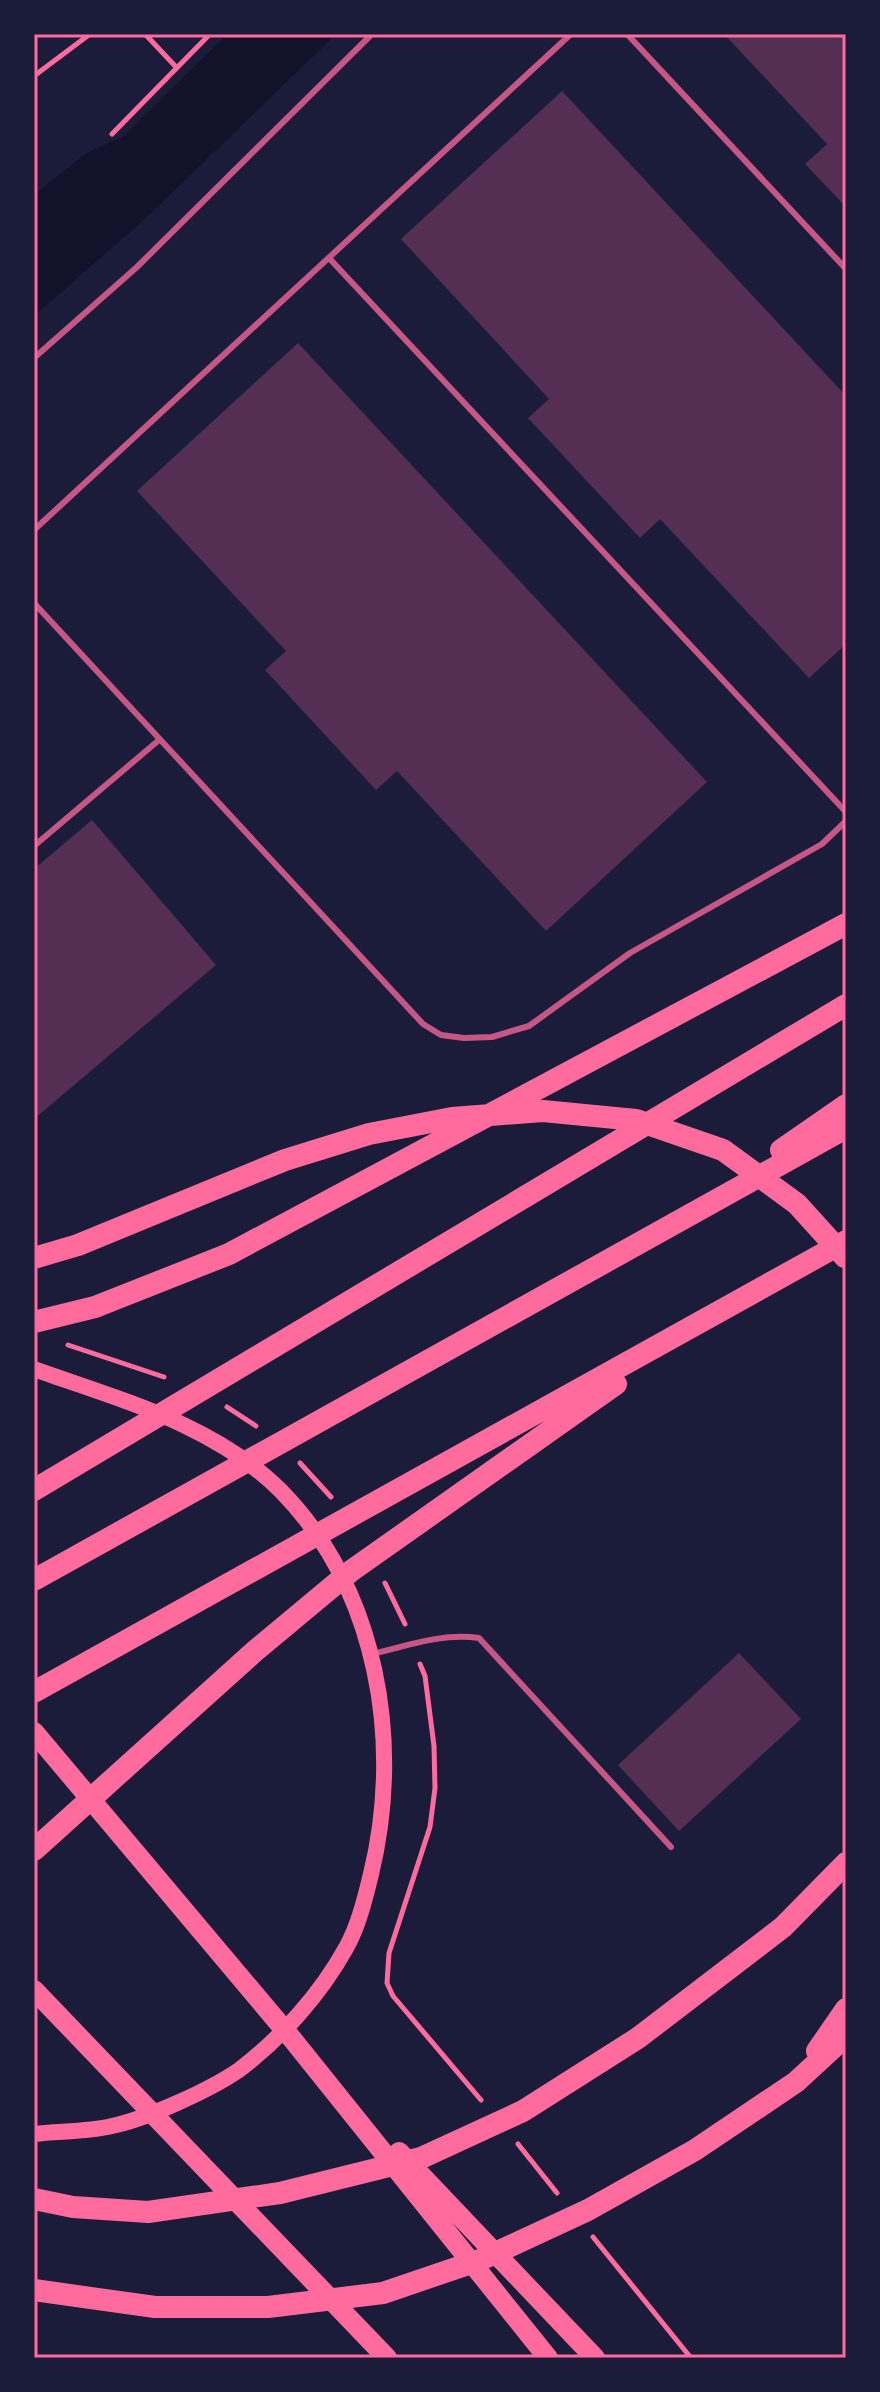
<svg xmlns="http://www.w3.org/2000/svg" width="880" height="2392" font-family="'Asap Condensed',sans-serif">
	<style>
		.water { fill: #12122b }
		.building { fill: #542f53 }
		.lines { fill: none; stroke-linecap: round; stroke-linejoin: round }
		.path { stroke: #ff6b9d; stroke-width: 5 }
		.service { stroke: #c65784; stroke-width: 6 }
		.secondary { stroke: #ff6b9d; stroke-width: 16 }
		.primary { stroke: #ff6b9d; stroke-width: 20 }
		.trunk { stroke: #ff6b9d; stroke-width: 22 }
		.neatline { fill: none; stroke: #ff6b9d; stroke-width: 3 }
	</style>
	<rect width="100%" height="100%" fill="#1b1b3a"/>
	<path class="water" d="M227,34H336L146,218L34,316V195L85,154L124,136Z"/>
	<path class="building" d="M724,34H846V207L805,164L827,144Z
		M562,91L846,396V644L809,678L660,519L640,538L528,418L549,399L401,239Z
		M298,343L707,782L546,931L397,771L376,790L265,670L286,651L137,491Z
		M92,820L216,965L34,1119V869Z
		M739,1653L801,1719L679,1831L618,1765Z"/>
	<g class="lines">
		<path class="path" d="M145,34L177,68
			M34,76L90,34
			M112,134L210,34
			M68,1345L164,1377
			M227,1407L256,1426
			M300,1463L331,1497
			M385,1583L405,1624
			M420,1664L425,1676L434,1746L435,1788L430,1827L389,1953L387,1983L393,1996L481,2100
			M518,2144L557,2193
			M593,2237L691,2358"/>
		<path class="service" d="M627,34L846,269
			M329,258L846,812
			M34,358L137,267L372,34
			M34,530L571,34
			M34,603L423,1024L441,1035L464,1038L492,1037L529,1026L630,953L822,844L846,821
			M34,846L159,740
			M373,1654C409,1645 442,1633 479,1638L671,1847"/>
		<path class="secondary" d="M34,1369C120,1400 214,1424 281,1491C378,1590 403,1743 371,1874C365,1899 358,1927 346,1948C320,1995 281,2038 239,2070C210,2090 146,2119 112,2126C87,2132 59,2131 34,2134"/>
		<path class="primary" d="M34,1732L293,2040L548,2358
			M34,1990L387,2358
			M399,2152L595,2358"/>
		<path class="trunk" d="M781,1150L846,1105
			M34,1258L78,1245L285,1160L369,1134L452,1118L543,1111L636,1120L723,1150L797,1204L845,1257
			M34,1322L95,1307L229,1254L846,924
			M34,1490L846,1005
			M34,1580L846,1128
			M34,1692L846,1241
			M34,1850L255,1651L351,1571L616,1384
			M817,2051L846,2009
			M34,2199L73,2207L148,2212L280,2193L421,2158L523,2111L638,2038L783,1927L846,1863
			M34,2290L155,2307H268L383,2293L480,2260L588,2210L695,2150L796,2082L846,2036"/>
	</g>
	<rect width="880" height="2392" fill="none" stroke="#1b1b3a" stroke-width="72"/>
	<rect x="36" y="36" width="808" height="2320" class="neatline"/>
</svg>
